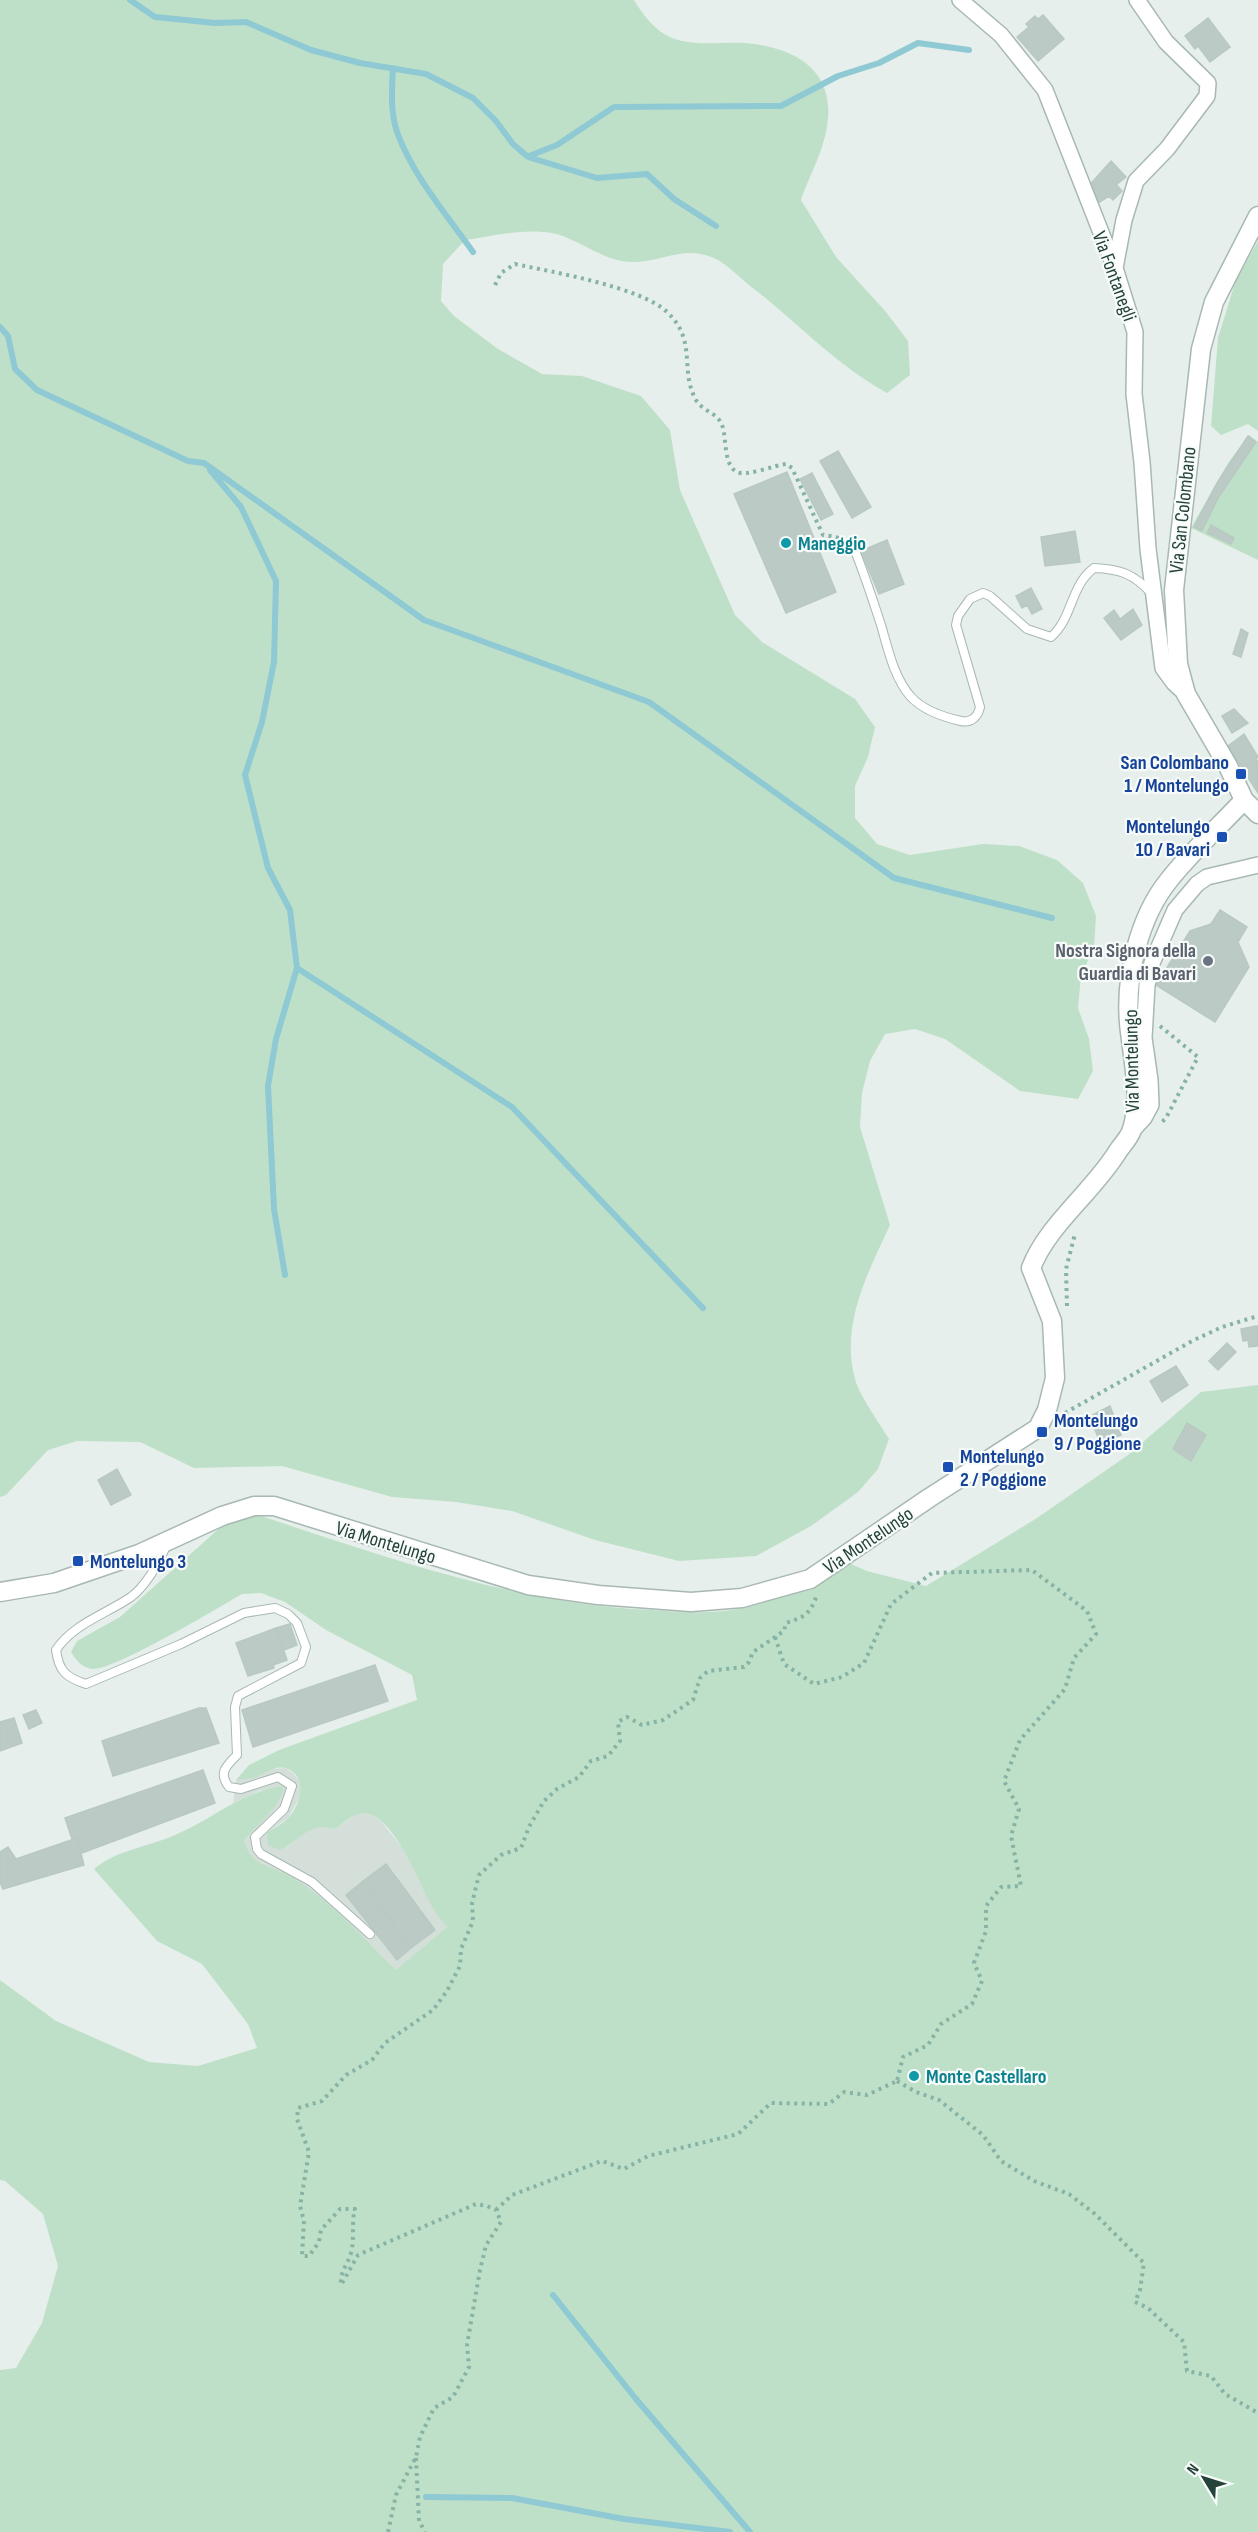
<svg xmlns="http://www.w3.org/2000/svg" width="1258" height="2532" font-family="'Sofia Sans Condensed',sans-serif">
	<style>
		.built { fill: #d4dfda }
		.green { fill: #bfe0c8 }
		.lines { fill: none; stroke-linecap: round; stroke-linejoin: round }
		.stream { stroke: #8ec9d4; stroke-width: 6 }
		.building { fill: #bbcac4; stroke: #b8c9c2; stroke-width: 1.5 }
		.service-casing { stroke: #a8b8b2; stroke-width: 10 }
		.minor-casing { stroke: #a8b8b2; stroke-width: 18 }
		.tertiary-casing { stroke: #a8b8b2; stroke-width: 21 }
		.path { stroke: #86b3a5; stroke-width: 4; stroke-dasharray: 3 4.5; stroke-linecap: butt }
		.service { stroke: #fff; stroke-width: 8 }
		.minor { stroke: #fff; stroke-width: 15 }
		.tertiary { stroke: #fff; stroke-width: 18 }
		.culture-dot { fill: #0f9aa8; stroke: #f7fbf9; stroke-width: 2 }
		.transit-dot { fill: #1a4fb4; stroke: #f7fbf9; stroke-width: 2 }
		.worship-dot { fill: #6b7280; stroke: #f7fbf9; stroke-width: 2 }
		.labels { text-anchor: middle; stroke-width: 4.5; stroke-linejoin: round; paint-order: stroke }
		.street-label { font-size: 20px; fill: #24423a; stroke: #f7fbf9 }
		.culture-label { font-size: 20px; font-weight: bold; fill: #0d838f; stroke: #f7fbf9; text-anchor: start }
		.transit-label { font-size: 20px; font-weight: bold; fill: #164399; stroke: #f7fbf9; text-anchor: start }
		.worship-label { font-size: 20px; font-weight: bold; fill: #5b616d; stroke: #f7fbf9; text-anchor: end }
	</style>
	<rect width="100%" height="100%" fill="#e6efeb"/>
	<path class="built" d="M285,1768L293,1773L301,1783V1795L288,1818L267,1832L287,1847L310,1829L324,1826L335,1829L358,1813L371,1815L381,1821L410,1858L433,1908L447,1927L396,1971L317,1895L287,1875L255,1861L247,1852L243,1840L277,1802L261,1790L233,1803L236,1780L255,1777L272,1769Z"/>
	<path class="green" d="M0,0H634C643,15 655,31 672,38C699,48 727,40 754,44C807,51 839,80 825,136C820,158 808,179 801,200L836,257L886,312L908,341L910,375L887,393C836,365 799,324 754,289C742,280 730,267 718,260C685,243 665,262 633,262C603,262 580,239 552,233C524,228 492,236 465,240L443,264L441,301L454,316L498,349L542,374L582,376L641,396L670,430L680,490L735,615L762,642L855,699L875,727L868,757L855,786V818L877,844L910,855L983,844L1019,846L1057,860L1083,883L1096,916L1094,947L1081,976L1078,1008L1089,1039L1093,1071L1078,1099L1020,1091L945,1039L915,1029L885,1034L870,1061L862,1093L860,1127L890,1225C868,1273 840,1324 855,1379C859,1395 880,1424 889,1439L878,1469L858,1492L811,1526L756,1556L679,1561L595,1540L512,1511L456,1502L392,1497L282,1466L194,1468L140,1442L77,1441L48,1450L6,1495L0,1497Z
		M1258,241V431L1248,424L1221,435L1211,426L1218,338L1235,283Z
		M1249,435L1258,442V560L1191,528L1228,463Z
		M1258,1385V2532H0V2370L16,2368L42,2323L58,2266L43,2214L5,2181L0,2180V1980L56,2021L149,2062L198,2066L257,2048L248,2024L202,1964L157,1941L94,1869C117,1850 147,1847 175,1835C212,1820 243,1790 284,1786C282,1806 256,1826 244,1840C251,1867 266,1863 288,1875C329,1898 362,1937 396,1970L447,1927C442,1921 437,1915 433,1908C420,1887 392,1806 359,1814C351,1815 342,1825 335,1829C307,1821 302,1841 279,1850L268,1845L267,1832C274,1828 282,1824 287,1819C301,1806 309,1775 285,1768C274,1765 265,1774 254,1778C248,1779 242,1779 236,1780L249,1765L279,1750L417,1700L412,1675L326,1630L285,1602L261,1593L242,1594C218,1608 113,1671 92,1669C81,1667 77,1661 71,1652L77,1641L120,1617L223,1525L255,1514C383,1556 515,1604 651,1610C680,1612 709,1614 738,1609C778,1602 815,1583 851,1564L867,1571L926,1586L1037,1518L1128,1455L1201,1392Z"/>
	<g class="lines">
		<path class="stream" d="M130,0L155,17L215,23L246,22L311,50L360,63L426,74L473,98L496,121L513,144L528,157L597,178L647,174L674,199L716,226
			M393,68C392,89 390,111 397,132C413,176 446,214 473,252
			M529,156L557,145L614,107L781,106L838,76L879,63L918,43L969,50
			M0,327L8,336L15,369L37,390L188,461L204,463L424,620L649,702L894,878L1052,918
			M210,470L241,507L276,581L274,662L262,722L245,775L268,868L290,910L297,968L276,1039L268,1086L274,1209L285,1275
			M297,968L512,1107L703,1308
			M553,2295L636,2399L750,2532
			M426,2497L512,2498L624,2519L730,2532"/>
	</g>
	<path class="building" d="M1043,15L1064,39L1038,61L1017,37L1029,27L1026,24L1035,16L1038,19Z
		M1208,18L1230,47L1210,62L1198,46L1195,49L1185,36Z
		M1111,161L1126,177L1116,185L1112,180L1102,189L1109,196L1098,203L1086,189Z
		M1112,180L1122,191L1113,200L1102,189Z
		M1248,436L1256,442L1218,498L1202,531L1194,527L1217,483Z
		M838,451L871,507L852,518L820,461Z
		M787,472L836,592L786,613L734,494Z
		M812,473L833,514L821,520L800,479Z
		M1211,525L1234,538L1231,544L1207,533Z
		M1075,531L1080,562L1045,566L1041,537Z
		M887,540L904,584L879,594L861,551Z
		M1031,588L1042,609L1032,614L1027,605L1022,608L1016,596Z
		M1133,609L1142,625L1121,640L1104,618L1114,610L1120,619Z
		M1241,629L1248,633L1241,657L1233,654Z
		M1234,709L1248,723L1232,733L1222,716Z
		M1244,734L1258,757L1256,759L1258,763V793L1228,746Z
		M1220,910L1247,927L1238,942L1249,967L1215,1022L1156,985L1190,931L1211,924Z
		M1256,1326H1258V1346L1249,1347L1248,1340L1243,1341L1241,1329Z
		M1227,1343L1236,1352L1218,1370L1209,1361Z
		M1176,1366L1188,1385L1162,1402L1150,1381Z
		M1110,1406L1121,1435L1100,1443L1090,1416Z
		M1187,1423L1206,1435L1191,1461L1173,1449Z
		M117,1469L131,1495L111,1505L98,1480Z
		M290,1624L297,1645L284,1650L276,1628Z
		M276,1628L287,1660L273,1665L274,1668L248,1676L236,1643Z
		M375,1665L388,1701L253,1747L242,1710Z
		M199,1708H206L219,1743L113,1776L102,1741Z
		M36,1710L42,1723L29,1729L23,1715Z
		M14,1718L22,1743L0,1751V1722Z
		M203,1770L215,1803L82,1853L77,1838L72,1839L65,1818Z
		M77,1838L84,1865L3,1889L0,1882V1852L8,1847L16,1859Z
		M386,1864L395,1876L371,1894L362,1882Z
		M395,1876L435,1930L411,1948L371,1894Z
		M362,1882L411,1948L397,1960L346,1895Z"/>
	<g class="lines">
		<defs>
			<path id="service" d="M853,546C864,572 872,598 881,625C888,649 894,678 911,697C924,711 943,717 961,721C971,723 978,717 980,707L956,625L958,616L970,599L983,593L990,596L1027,629L1051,637C1073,618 1070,586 1094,568C1120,569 1134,574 1151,593
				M167,1544C159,1562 147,1585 131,1597C106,1614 73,1624 56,1650C59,1671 65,1677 86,1684L181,1644L244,1613L275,1608L288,1614L297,1623L306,1647L301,1663L238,1696L235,1707L237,1755C226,1766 218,1773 229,1787L241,1789L278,1777L292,1786L284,1809L255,1837L257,1849L261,1854L312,1882L370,1934"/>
			<path id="minor" d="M960,0L1001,35L1045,90L1115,268L1135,332L1134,394L1142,462L1148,549L1163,668L1174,683L1186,694
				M1115,268L1124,220L1136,181L1167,149L1207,96L1208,83L1166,42L1137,0
				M1131,1132L1144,1118L1151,1105L1150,1080L1144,1038L1147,985L1152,963L1175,910L1197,884L1207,877L1258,865"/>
			<path id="tertiary" d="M1258,216L1214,302L1201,349L1174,590L1178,664L1186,694L1228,766L1244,800L1258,814
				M0,1592L54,1583L139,1554L222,1516L254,1506H274L528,1585L598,1595L691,1602L742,1598L810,1579L929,1498L1038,1428L1047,1410L1055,1378L1052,1321L1031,1268C1048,1224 1093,1192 1118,1151C1122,1145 1128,1139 1131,1132C1143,1100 1132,1056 1129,1023C1125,976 1139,917 1169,880C1191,852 1219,827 1244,800"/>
		</defs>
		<use href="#service" class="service-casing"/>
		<use href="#minor" class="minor-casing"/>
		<use href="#tertiary" class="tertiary-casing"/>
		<path class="path" d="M495,285L501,273L515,264C552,272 641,287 667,312C698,341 679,370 696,400C702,411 718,413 722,425C727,438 723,465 737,472C746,477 775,465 786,464L792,468L823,535L836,537L843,541
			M1160,1026L1198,1057L1166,1118L1162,1122
			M1067,1306L1066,1269L1075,1234
			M1065,1413L1192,1341L1222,1327L1258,1316
			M775,1637L784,1664L814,1684L842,1677L864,1663L891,1604L932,1573L1032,1570L1087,1611L1096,1634L1074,1658L1065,1689L1020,1740L1004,1781L1019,1809L1011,1836L1021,1886L1001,1887L986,1906V1931L974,1963L982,1981L972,2004L941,2024L928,2045L903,2057L897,2081
			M897,2081L916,2092L939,2100L983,2135L1001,2161L1034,2181L1069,2194L1095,2214L1144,2263L1140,2290L1135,2302L1148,2308L1184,2342L1187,2371L1211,2376L1225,2394L1258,2413
			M496,2210L512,2195L602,2161L624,2169L648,2156L738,2134L771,2103L829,2104L844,2092L867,2095L897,2081
			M416,2458L419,2521L425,2532
			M388,2532L396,2495L416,2457L420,2437L434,2408L453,2397L469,2367L467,2345L480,2270L486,2245L501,2222L496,2210L487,2206L476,2204L358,2255L341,2285C340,2271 347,2266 351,2253C355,2239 351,2224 355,2209H340L321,2230L319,2242L309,2256H302L304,2221L300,2206L309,2152L297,2119L298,2108L322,2101L346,2075L372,2060L385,2043L433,2010L447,1991L460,1966L461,1949L473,1921L472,1903L479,1875L501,1855L521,1848L529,1827L544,1801L557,1789L579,1777L591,1761L608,1756L620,1741L618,1722L627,1717L642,1725L663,1720L693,1700L700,1678L708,1671L744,1667L749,1662L753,1652L784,1631L786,1623C805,1617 810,1614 817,1595"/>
		<use href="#service" class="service"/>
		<use href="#minor" class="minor"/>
		<use href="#tertiary" class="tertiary"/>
	</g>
	<g class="culture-dot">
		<circle cx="786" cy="543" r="6"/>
		<circle cx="914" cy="2076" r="6"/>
	</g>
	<g class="transit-dot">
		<rect x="1235" y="768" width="12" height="12" rx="3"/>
		<rect x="1216" y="831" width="12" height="12" rx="3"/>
		<rect x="1036" y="1426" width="12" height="12" rx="3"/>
		<rect x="942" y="1461" width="12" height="12" rx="3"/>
		<rect x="72" y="1555" width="12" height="12" rx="3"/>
	</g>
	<circle class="worship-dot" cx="1208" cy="961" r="6"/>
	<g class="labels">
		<g class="street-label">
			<text transform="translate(1115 276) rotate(70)" y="7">Via Fontanegli</text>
			<text transform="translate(1182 510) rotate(-84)" y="7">Via San Colombano</text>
			<text transform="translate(1131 1061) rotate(-91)" y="7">Via Montelungo</text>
			<text transform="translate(868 1540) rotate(-34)" y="7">Via Montelungo</text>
			<text transform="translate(386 1542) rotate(17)" y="7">Via Montelungo</text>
		</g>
		<g class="culture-label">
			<text x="798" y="550">Maneggio</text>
			<text x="926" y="2083">Monte Castellaro</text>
		</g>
		<g class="transit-label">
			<text x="1229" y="769" text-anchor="end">San Colombano<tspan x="1229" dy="23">1 / Montelungo</tspan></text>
			<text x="1210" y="833" text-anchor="end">Montelungo<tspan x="1210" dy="23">10 / Bavari</tspan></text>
			<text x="1054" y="1427">Montelungo<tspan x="1054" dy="23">9 / Poggione</tspan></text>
			<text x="960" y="1463">Montelungo<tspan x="960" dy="23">2 / Poggione</tspan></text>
			<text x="90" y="1568">Montelungo 3</text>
		</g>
		<g class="worship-label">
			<text x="1196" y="957">Nostra Signora della<tspan x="1196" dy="23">Guardia di Bavari</tspan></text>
		</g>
	</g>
	<g transform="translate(1204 2478) rotate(308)" stroke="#f7fbf9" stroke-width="4.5" paint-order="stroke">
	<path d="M0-4.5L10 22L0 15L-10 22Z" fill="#24423a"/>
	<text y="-9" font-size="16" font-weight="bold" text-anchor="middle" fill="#24423a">N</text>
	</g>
</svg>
